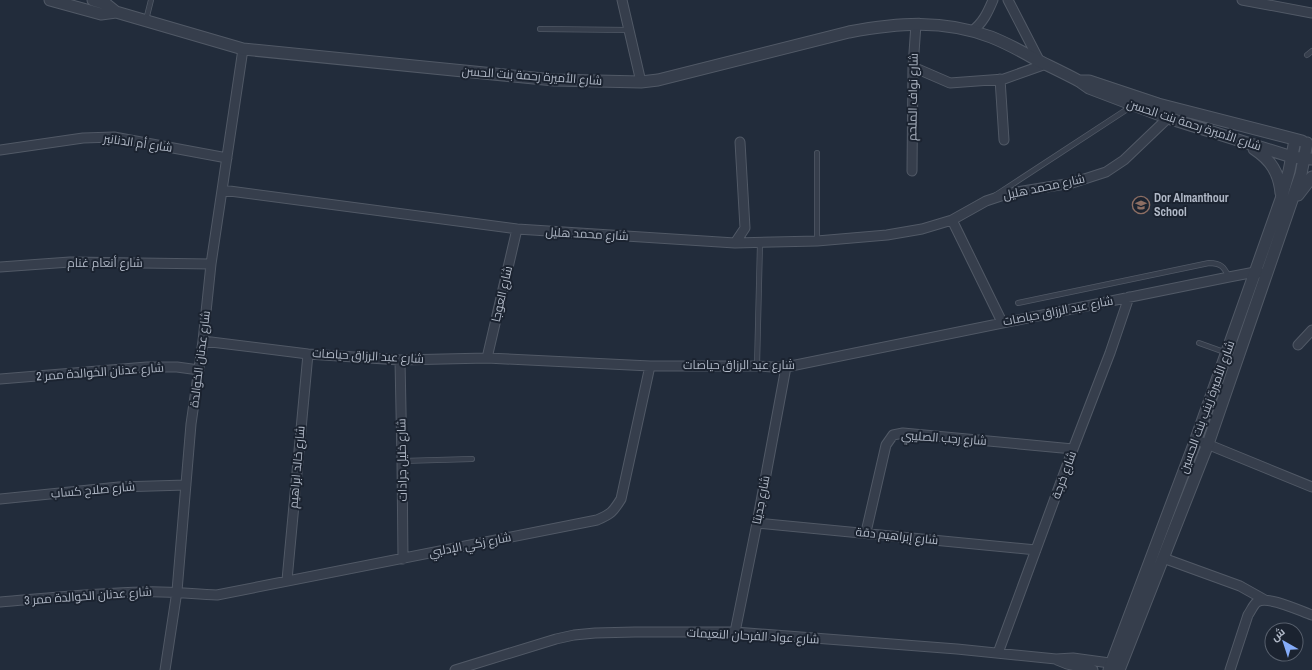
<svg xmlns="http://www.w3.org/2000/svg" width="1312" height="670" font-family="'Archivo Narrow',Cairo,sans-serif">
	<style>
		.lines { fill: none; stroke-linecap: round; stroke-linejoin: round }
		.service-casing { stroke: #515966; stroke-width: 6 }
		.minor-casing { stroke: #515966; stroke-width: 11 }
		.tertiary-casing { stroke: #515966; stroke-width: 13 }
		.service { stroke: #363e4c; stroke-width: 4.5 }
		.minor { stroke: #363e4c; stroke-width: 9 }
		.tertiary { stroke: #363e4c; stroke-width: 11 }
		.labels { text-anchor: middle; stroke-width: 4; stroke-linejoin: round; paint-order: stroke }
		.street-label { font-size: 12px; fill: #b1b9c7; stroke: #1b2330 }
		.poi-label { font-size: 12px; font-weight: bold; fill: #b1b9c7; stroke: #1b2330; text-anchor: start }
	</style>
	<rect width="100%" height="100%" fill="#222c3b"/>
	<g class="lines">
		<defs>
			<path id="service" d="M146,20L151,0
				M540,29L629,30
				M1307,55L1312,51
				M817,153V241
				M996,195L1132,106
				M1018,303L1209,263C1221,263 1224,267 1229,277
				M1199,343L1227,353
				M757,366L760,243
				M402,461L472,459"/>
			<path id="minor" d="M622,0L641,82
				M1008,0L1040,62
				M1242,0L1312,13
				M972,31C983,23 988,12 993,0
				M913,67L950,83L1004,79L1046,64
				M1000,79L1004,140
				M0,150L83,138L114,137L227,158
				M912,171L913,67L916,24
				M222,190L517,229L735,243L817,241L887,235L922,229L952,220L986,201L1010,193L1072,183L1106,172L1124,160L1168,118
				M952,220L1002,322
				M735,243L745,228L740,142
				M0,267L70,262L211,264
				M203,341L308,354L400,360L487,358L650,366H757L772,367H786L1229,277L1255,272L1261,273
				M1298,345L1312,330
				M487,358L517,229
				M400,360L402,461L403,559
				M0,379L147,367H177L199,370
				M1202,442L1312,487
				M0,499L119,487L186,485
				M757,523L1036,550
				M866,532L886,445L893,435L903,433L1073,449
				M1163,558L1240,586L1265,600
				M287,580L308,354
				M0,602C48,598 96,593 144,592C168,591 192,594 217,595L597,520C611,514 613,512 621,499L650,366
				M735,632L757,523L786,367
				M998,653L1073,449L1110,353L1129,297
				M1057,660L1067,664L1093,670
				M165,670L177,591L191,424L203,341L211,264L243,49
				M455,670L556,639L574,635L595,633L635,632H735L957,649L1056,659L1073,658L1117,664
				M1230,670L1248,615C1251,611 1253,605 1257,602C1268,595 1300,611 1312,615"/>
			<path id="tertiary" d="M50,0L101,14L116,12
				M93,0L106,4L116,12L243,49L554,80L641,82L658,80L849,32C898,23 943,19 991,37C1006,43 1021,51 1035,59C1049,66 1064,73 1079,81L1089,88L1168,118L1292,157L1312,159
				M1079,81H1089L1158,104L1302,141
				M1254,149C1271,160 1279,173 1281,193
				M1298,195L1312,177
				M1109,670L1196,439L1281,199L1289,171L1295,140
				M1119,670L1208,444L1301,174L1307,143"/>
		</defs>
		<use href="#service" class="service-casing"/>
		<use href="#minor" class="minor-casing"/>
		<use href="#tertiary" class="tertiary-casing"/>
		<use href="#service" class="service"/>
		<use href="#minor" class="minor"/>
		<use href="#tertiary" class="tertiary"/>
	</g>
	<defs>
		<symbol id="school-ring" viewBox="-11 -11 22 22"><circle r="9.5" fill="#1b2330" stroke="#8d6e63" stroke-width="1.5"/><path d="M0-5L7-2L0 1L-7-2ZM-4 1L0 2.5L4 1V4Q0 6-4 4Z" fill="#8d6e63"/></symbol>
	</defs>
	<g fill-rule="evenodd">
		<use href="#school-ring" x="1131" y="195" width="20" height="20"/>
	</g>
	<g class="labels">
		<g class="street-label">
			<text transform="translate(532 76) rotate(4)" y="4">شارع الأميرة رحمة بنت الحسن</text>
			<text transform="translate(913 97) rotate(-89)" y="4">شارع نواف الملحم</text>
			<text transform="translate(1194 125) rotate(18)" y="4">شارع الأميرة رحمة بنت الحسن</text>
			<text transform="translate(138 143) rotate(8)" y="4">شارع أم الدنانير</text>
			<text transform="translate(1044 187) rotate(-12)" y="4">شارع محمد هليل</text>
			<text transform="translate(587 234) rotate(3)" y="4">شارع محمد هليل</text>
			<text x="105" y="267">شارع أنعام غنام</text>
			<text transform="translate(502 294) rotate(-77)" y="4">شارع العوجا</text>
			<text transform="translate(1058 311) rotate(-11)" y="4">شارع عبد الرزاق حياصات</text>
			<text transform="translate(368 356) rotate(3)" y="4">شارع عبد الرزاق حياصات</text>
			<text transform="translate(200 359) rotate(-83)" y="4">شارع عدنان الخوالدة</text>
			<text x="739" y="369">شارع عبد الرزاق حياصات</text>
			<text transform="translate(100 372) rotate(-4)" y="4">شارع عدنان الخوالدة ممر 2</text>
			<text transform="translate(1207 407) rotate(-70)" y="4">شارع الأميرة زينب بنت الحسين</text>
			<text transform="translate(944 438) rotate(4)" y="4">شارع رجب الصليبي</text>
			<text transform="translate(402 460) rotate(-91)" y="4">شارع خليل جرادات</text>
			<text transform="translate(297 467) rotate(-85)" y="4">شارع خالد ابراهيم</text>
			<text transform="translate(1064 475) rotate(-70)" y="4">شارع خرجة</text>
			<text transform="translate(93 490) rotate(-5)" y="4">شارع صلاح كساب</text>
			<text transform="translate(761 500) rotate(-79)" y="4">شارع جديتا</text>
			<text transform="translate(897 536) rotate(6)" y="4">شارع إبراهيم دقة</text>
			<text transform="translate(470 545) rotate(-11)" y="4">شارع زكي الإدلبي</text>
			<text transform="translate(88 596) rotate(-4)" y="4">شارع عدنان الخوالدة ممر 3</text>
			<text transform="translate(753 636) rotate(3)" y="4">شارع عواد الفرحان النعيمات</text>
		</g>
		<g class="poi-label">
			<text x="1154" y="202">Dor Almanthour<tspan x="1154" dy="14">School</tspan></text>
		</g>
	</g>
	<g transform="translate(1284 642) rotate(321)"><circle r="19" fill="#1b2330" stroke="#575f6c"/>
	<path d="M0-3L7 15L0 10L-7 15Z" fill="#85acf9"/>
	<text y="-6" font-size="11" font-weight="bold" text-anchor="middle" fill="#b1b9c7">ش</text>
	</g>
</svg>
